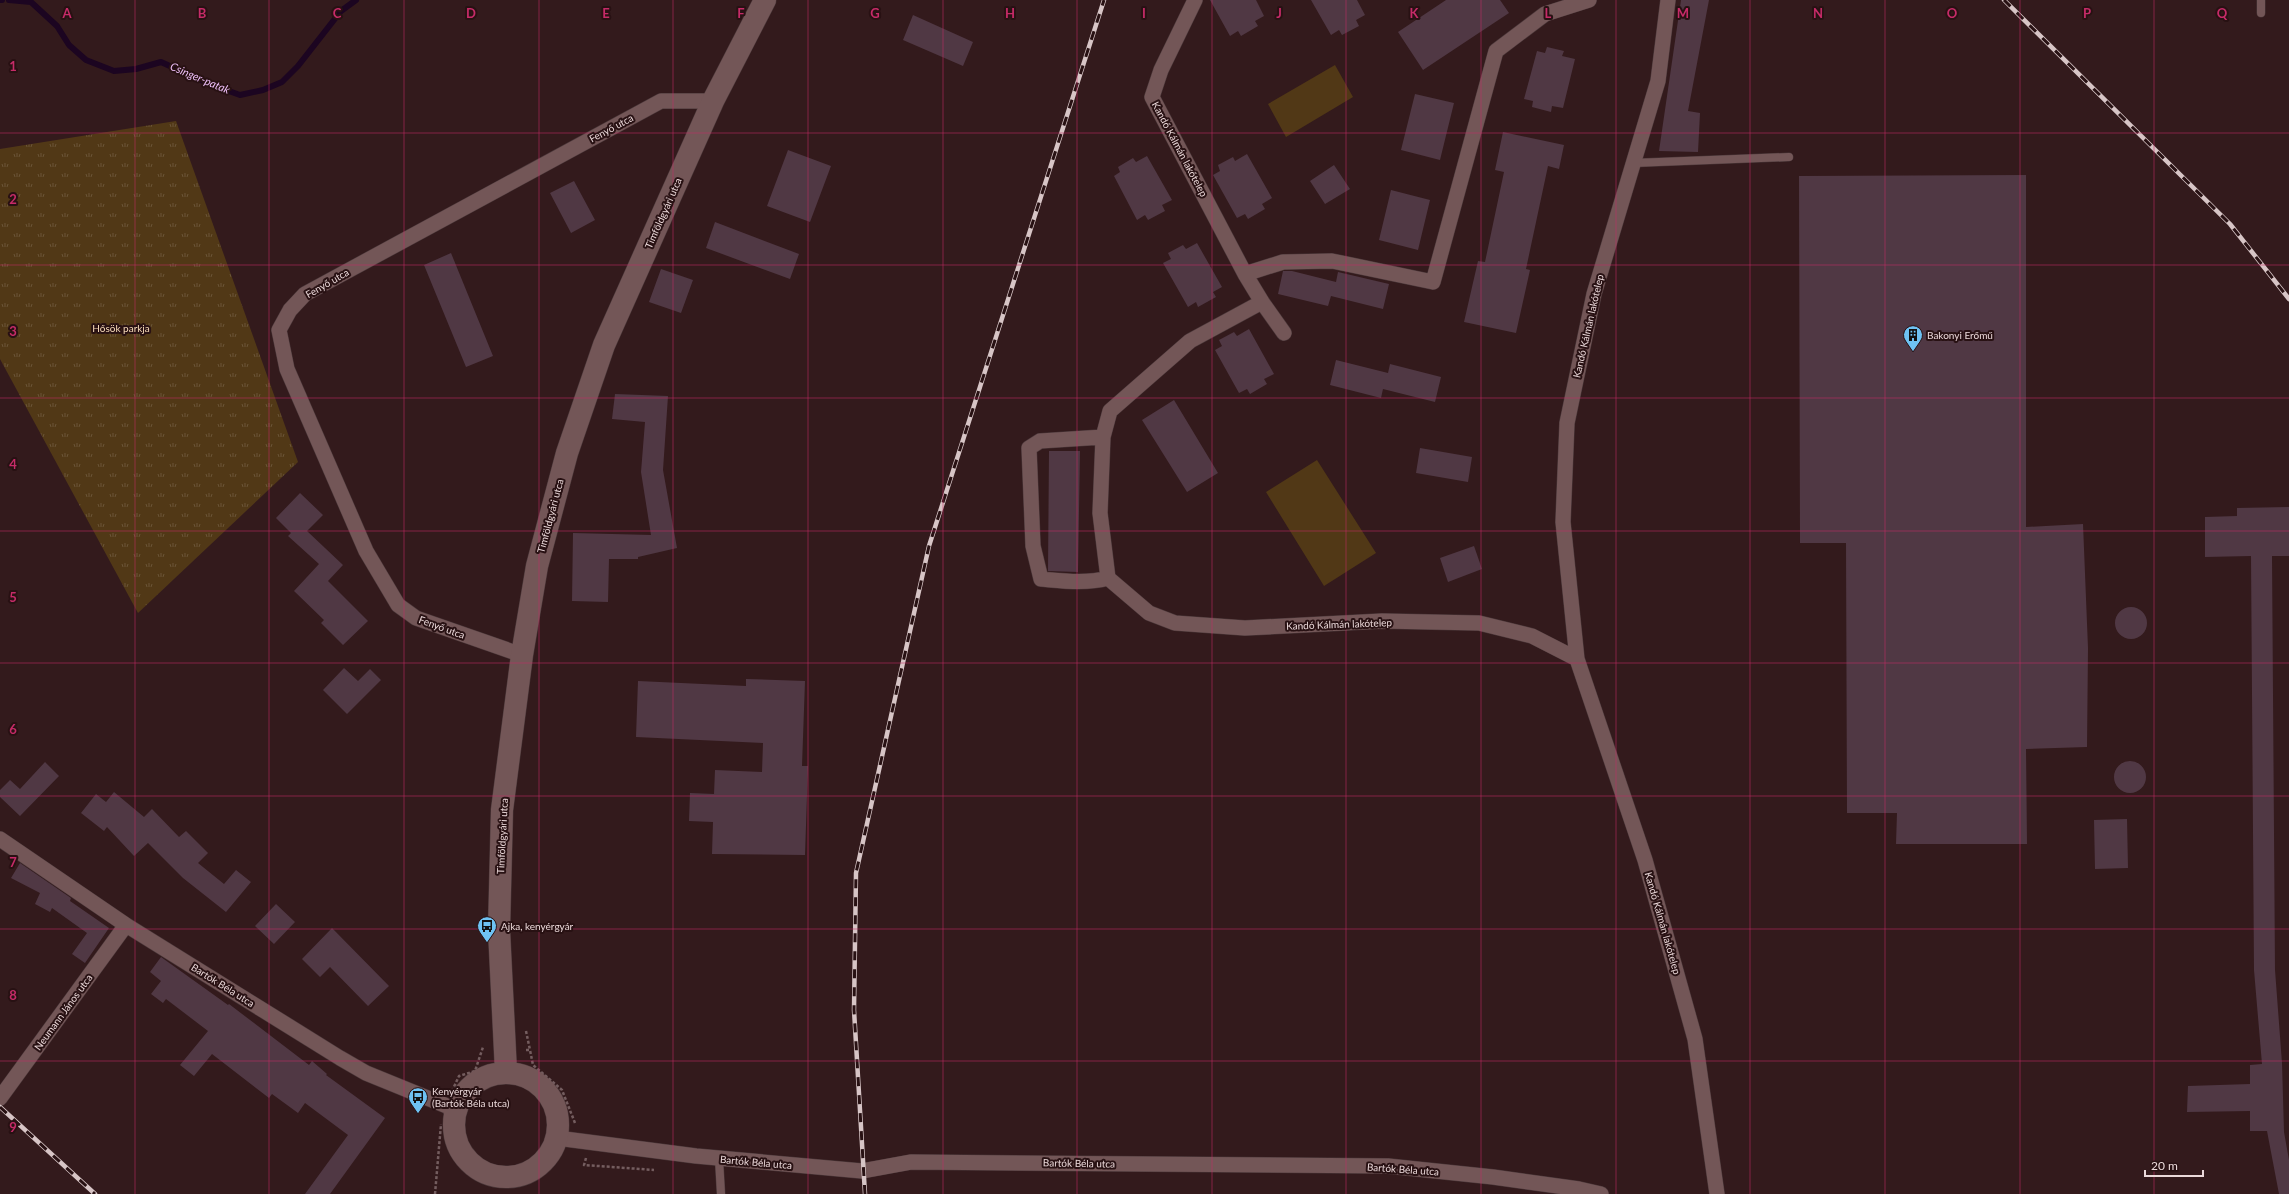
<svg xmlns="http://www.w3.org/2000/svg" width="2289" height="1194" font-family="Lato,sans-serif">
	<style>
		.grass { fill: #513816 }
		.park { fill: url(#park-tufts) }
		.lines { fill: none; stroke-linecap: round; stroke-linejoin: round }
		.stream { stroke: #1c0521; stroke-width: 6 }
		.building { fill: #503844 }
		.service-casing { stroke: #4b383a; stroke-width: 9 }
		.minor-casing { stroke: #4b383a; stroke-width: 16 }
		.secondary-casing { stroke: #4b383a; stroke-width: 23 }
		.path { stroke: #745d5f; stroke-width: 2.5; stroke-dasharray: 3 2; stroke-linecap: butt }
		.service { stroke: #735657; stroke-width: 8 }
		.minor { stroke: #735657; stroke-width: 15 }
		.secondary { stroke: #735657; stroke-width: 22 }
		.rail-casing { stroke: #d7c5c6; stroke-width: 4.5 }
		.rail { stroke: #281113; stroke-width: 3; stroke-dasharray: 9; stroke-linecap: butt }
		.grid { fill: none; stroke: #c62b68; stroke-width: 1; stroke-opacity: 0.55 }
		.labels { text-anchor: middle; stroke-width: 4; stroke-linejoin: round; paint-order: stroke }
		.street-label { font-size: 10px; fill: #ebd9da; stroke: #281113 }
		.park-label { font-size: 10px; fill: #f9dcba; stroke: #281113 }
		.poi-label { font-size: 10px; fill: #ebd9da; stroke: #281113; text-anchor: start }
		.water-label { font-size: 11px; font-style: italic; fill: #eebff9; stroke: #281113 }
		.grid-label { font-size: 13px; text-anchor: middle; font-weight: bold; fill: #c62b68; stroke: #281113; stroke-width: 4; stroke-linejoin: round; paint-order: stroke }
	</style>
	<defs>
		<pattern id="park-tufts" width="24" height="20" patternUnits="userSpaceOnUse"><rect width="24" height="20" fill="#513816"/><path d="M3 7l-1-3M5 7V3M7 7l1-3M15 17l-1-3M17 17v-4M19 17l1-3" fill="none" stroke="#6a5437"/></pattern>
	</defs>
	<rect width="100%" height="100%" fill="#331a1c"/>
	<path class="grass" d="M1335,65L1353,97L1286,137L1268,104Z
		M1317,460L1376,553L1324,586L1266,492Z"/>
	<path class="park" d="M176,121L298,462L138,613L0,359V149Z"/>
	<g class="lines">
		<path class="stream" d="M0,0H2
			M9,0L31,2L57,26L69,45L86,60L114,71L136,69L161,62L212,85L240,95L263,90L282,82L298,66L341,11L356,0"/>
	</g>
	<path class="building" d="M1210,0H1256L1264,16L1255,21L1258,26L1241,36L1238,31L1230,36Z
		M1311,0H1357L1365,15L1356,20L1359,26L1342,35L1339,30L1331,35Z
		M1446,0H1500L1509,13L1423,70L1398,32Z
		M1681,0H1709L1688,111L1700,113L1698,152L1659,151Z
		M913,15L973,42L963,66L903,40Z
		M1547,47L1564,51L1562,56L1575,59L1563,108L1552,106L1551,112L1532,107L1533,101L1524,99L1537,51L1545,53Z
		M1415,94L1454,103L1440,160L1401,150Z
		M1503,132L1564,145L1559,169L1548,166L1526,269L1530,270L1516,333L1464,322L1478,261L1485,262L1504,172L1495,170Z
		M788,150L831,166L810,222L767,206Z
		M1247,154L1272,198L1262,204L1265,209L1248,219L1245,214L1237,218L1213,175L1220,171L1218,165L1233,157L1235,161Z
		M1147,156L1172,200L1162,205L1165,211L1148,220L1145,215L1137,220L1114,176L1120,172L1118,167L1133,158L1136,162Z
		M1334,165L1350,189L1325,204L1310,181Z
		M2026,175V527L2083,524L2088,648L2087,747L2026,749L2027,844H1896L1897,813H1847L1846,543H1800L1799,176Z
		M574,181L595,220L571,233L550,193Z
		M1391,190L1430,200L1418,250L1379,240Z
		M715,222L799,254L790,279L706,248Z
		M1197,243L1222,287L1213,292L1216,297L1198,307L1196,302L1188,307L1163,263L1171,259L1168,253L1183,245L1186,249Z
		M451,253L493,356L466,367L424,265Z
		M661,269L693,280L681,313L649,302Z
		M1283,271H1292L1336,282L1338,272L1389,284L1383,309L1331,296L1328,306L1278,294Z
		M1249,329L1274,374L1264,379L1267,384L1250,394L1247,389L1239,393L1215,350L1222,346L1219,340L1234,332L1237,336Z
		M1336,360L1388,373L1390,364L1441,377L1435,402L1383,389L1381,398L1330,385Z
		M615,394L668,396L663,470L677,548L638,557V559H609L608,602L572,601L573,533L651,535L641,472L645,422L612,419Z
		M1174,400L1218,473L1187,492L1142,420Z
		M1420,448L1472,457L1468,482L1416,473Z
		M1049,451H1080L1078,572L1048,571Z
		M300,493L323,515L307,531L343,565L328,581L368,621L343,645L321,623L324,620L294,591L319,564L288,536L291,533L276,518Z
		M2289,507V556H2272L2275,970L2282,1063L2284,1132L2289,1160V1194H2279L2267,1131H2250V1111L2187,1112L2188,1086L2250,1084V1065L2262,1064L2254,970L2251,556L2205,557V517L2237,516V508Z
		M1474,546L1482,569L1448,582L1440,558Z
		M2115 623a16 16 0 1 1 32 0a16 16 0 1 1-32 0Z
		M344,668L358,681L370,669L381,680L347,714L323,690Z
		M746,679L805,681L802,766H808L805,855L712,854L713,822L689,821L690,793L714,794L715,770L762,772L763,743L636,737L638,681L746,686Z
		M2114 777a16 16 0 1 1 32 0a16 16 0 1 1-32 0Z
		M45,762L59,776L20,816L0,797V790L10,780L20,789Z
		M114,792L144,817L152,809L179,837L186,831L208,853L198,863L224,884L236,870L251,882L226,912L183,878L148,843L134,856L107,827L104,831L81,813L96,794L106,802Z
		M2127,819L2128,868L2095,869L2094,820Z
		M20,863L71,898L70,901L109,928L85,963L72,954L87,933L52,908L50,912L35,904L40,893L11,878Z
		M276,904L295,922L274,944L255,926Z
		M332,928L389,986L368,1006L330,967L320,977L302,959Z
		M161,957L228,1005L229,1004L309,1065L312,1061L327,1074L326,1075L385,1118L330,1194H305L348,1135L305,1103L298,1113L272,1094L269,1098L212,1054L194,1076L180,1065L208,1031L166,999L163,1003L151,994L161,981L150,972Z"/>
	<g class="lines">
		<defs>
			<path id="service" d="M2261,0V13
				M1633,163L1789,157
				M719,1159L721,1194"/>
			<path id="minor" d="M1195,0L1161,70L1152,97L1245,274L1262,302L1190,341L1110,411L1103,437L1100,513L1108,578L1149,613L1175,623L1245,628L1382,621L1479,623L1532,636L1577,659
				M1668,0L1658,81L1594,294L1567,423L1563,522L1577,659L1645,860L1695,1039L1717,1194
				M1245,274L1283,262L1332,261L1433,282L1496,51L1545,14L1589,0
				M1262,302L1284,333
				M1103,437L1040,441L1029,448L1033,546L1041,579C1064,581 1086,584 1108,578
				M522,655L416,618L398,605L366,551L287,369L279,330L290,310L305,294L661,101H713
				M0,839L126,925L340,1058L366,1073L447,1106L455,1114
				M0,1098L126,925
				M557,1138L696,1156L862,1171L911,1162L1388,1166L1493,1177L1579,1189L1601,1194"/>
			<path id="secondary" d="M506,1072L499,930L502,810L522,655L537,566L567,453L604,345L713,101L765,0
				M454 1125a52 52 0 1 1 104 0a52 52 0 1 1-104 0Z"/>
		</defs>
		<use href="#service" class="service-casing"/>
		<use href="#minor" class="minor-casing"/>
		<use href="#secondary" class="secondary-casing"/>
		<path class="path" d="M526,1031L530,1050
			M526,1050H530L533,1065L562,1090L575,1123
			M452,1091L459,1076L475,1071L483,1047
			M586,1158L584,1165L654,1170
			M435,1194L441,1124"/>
		<use href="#service" class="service"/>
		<use href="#minor" class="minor"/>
		<use href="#secondary" class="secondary"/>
		<defs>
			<path id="rail" d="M2004,0L2230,224L2289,299
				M0,1107L95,1194
				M865,1194L854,1010L856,873L929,546L1104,0"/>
		</defs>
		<use href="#rail" class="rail-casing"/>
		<use href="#rail" class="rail"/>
	</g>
	<path class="grid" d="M135,0V1194M269,0V1194M404,0V1194M539,0V1194M673,0V1194M808,0V1194M943,0V1194M1077,0V1194M1212,0V1194M1346,0V1194M1481,0V1194M1616,0V1194M1750,0V1194M1885,0V1194M2020,0V1194M2154,0V1194M0,133H2289M0,265H2289M0,398H2289M0,531H2289M0,663H2289M0,796H2289M0,929H2289M0,1061H2289"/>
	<defs>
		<symbol id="building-pin" viewBox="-11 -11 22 30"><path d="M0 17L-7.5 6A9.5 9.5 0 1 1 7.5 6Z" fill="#6ec2f3" stroke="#281113"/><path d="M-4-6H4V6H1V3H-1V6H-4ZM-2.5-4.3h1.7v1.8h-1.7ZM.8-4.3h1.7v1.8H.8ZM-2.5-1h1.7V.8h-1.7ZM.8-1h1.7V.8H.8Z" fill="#111"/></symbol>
		<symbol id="bus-pin" viewBox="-11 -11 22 30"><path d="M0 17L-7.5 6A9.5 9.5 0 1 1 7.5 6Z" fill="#6ec2f3" stroke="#281113"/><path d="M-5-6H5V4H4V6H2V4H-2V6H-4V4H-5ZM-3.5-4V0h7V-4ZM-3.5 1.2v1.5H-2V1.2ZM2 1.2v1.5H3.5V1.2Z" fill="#111"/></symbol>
	</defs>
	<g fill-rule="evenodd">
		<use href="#building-pin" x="1902" y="324" width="22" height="30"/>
		<use href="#bus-pin" x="476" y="915" width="22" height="30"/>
		<use href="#bus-pin" x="407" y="1086" width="22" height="30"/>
	</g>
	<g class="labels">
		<g class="street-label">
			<text transform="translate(611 128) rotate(-28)" y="4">Fenyő utca</text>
			<text transform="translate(1180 149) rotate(62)" y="4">Kandó Kálmán lakótelep</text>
			<text transform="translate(663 213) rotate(-66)" y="4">Timföldgyári utca</text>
			<text transform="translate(327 283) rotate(-30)" y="4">Fenyő utca</text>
			<text transform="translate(1588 326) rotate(-77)" y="4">Kandó Kálmán lakótelep</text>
			<text transform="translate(550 516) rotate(-75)" y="4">Timföldgyári utca</text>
			<text transform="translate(1339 624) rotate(-2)" y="4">Kandó Kálmán lakótelep</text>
			<text transform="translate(442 627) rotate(20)" y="4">Fenyő utca</text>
			<text transform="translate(502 836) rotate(-87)" y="4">Timföldgyári utca</text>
			<text transform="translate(1663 923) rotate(74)" y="4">Kandó Kálmán lakótelep</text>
			<text transform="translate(223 985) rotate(32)" y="4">Bartók Béla utca</text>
			<text transform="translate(63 1012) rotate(-54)" y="4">Neumann János utca</text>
			<text transform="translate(756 1162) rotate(5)" y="4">Bartók Béla utca</text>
			<text transform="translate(1079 1163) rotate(1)" y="4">Bartók Béla utca</text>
			<text transform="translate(1403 1169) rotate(4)" y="4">Bartók Béla utca</text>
		</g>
		<g class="park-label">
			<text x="121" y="332">Hősök parkja</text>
		</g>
		<g class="poi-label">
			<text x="1927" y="339">Bakonyi Erőmű</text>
			<text x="501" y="930">Ajka, kenyérgyár</text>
			<text x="432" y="1095">Kenyérgyár<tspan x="432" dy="12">(Bartók Béla utca)</tspan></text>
		</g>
		<g class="water-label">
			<text transform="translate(200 78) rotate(23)" y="4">Csinger-patak</text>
		</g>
	</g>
	<g class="grid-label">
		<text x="67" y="18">A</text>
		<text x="202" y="18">B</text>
		<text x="337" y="18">C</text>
		<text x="471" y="18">D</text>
		<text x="606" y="18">E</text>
		<text x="741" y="18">F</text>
		<text x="875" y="18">G</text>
		<text x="1010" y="18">H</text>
		<text x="1144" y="18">I</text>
		<text x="1279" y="18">J</text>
		<text x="1414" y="18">K</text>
		<text x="1548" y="18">L</text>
		<text x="1683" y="18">M</text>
		<text x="1818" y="18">N</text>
		<text x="1952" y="18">O</text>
		<text x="2087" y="18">P</text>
		<text x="2222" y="18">Q</text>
		<text x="13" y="71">1</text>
		<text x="13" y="204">2</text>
		<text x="13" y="336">3</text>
		<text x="13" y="469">4</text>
		<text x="13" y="602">5</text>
		<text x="13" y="734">6</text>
		<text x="13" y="867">7</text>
		<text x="13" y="1000">8</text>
		<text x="13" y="1132">9</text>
	</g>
	<path d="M2145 1170v6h58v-6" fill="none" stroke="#ebd9da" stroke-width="2"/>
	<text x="2151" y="1170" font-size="12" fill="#ebd9da" stroke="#281113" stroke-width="3" paint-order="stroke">20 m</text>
</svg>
